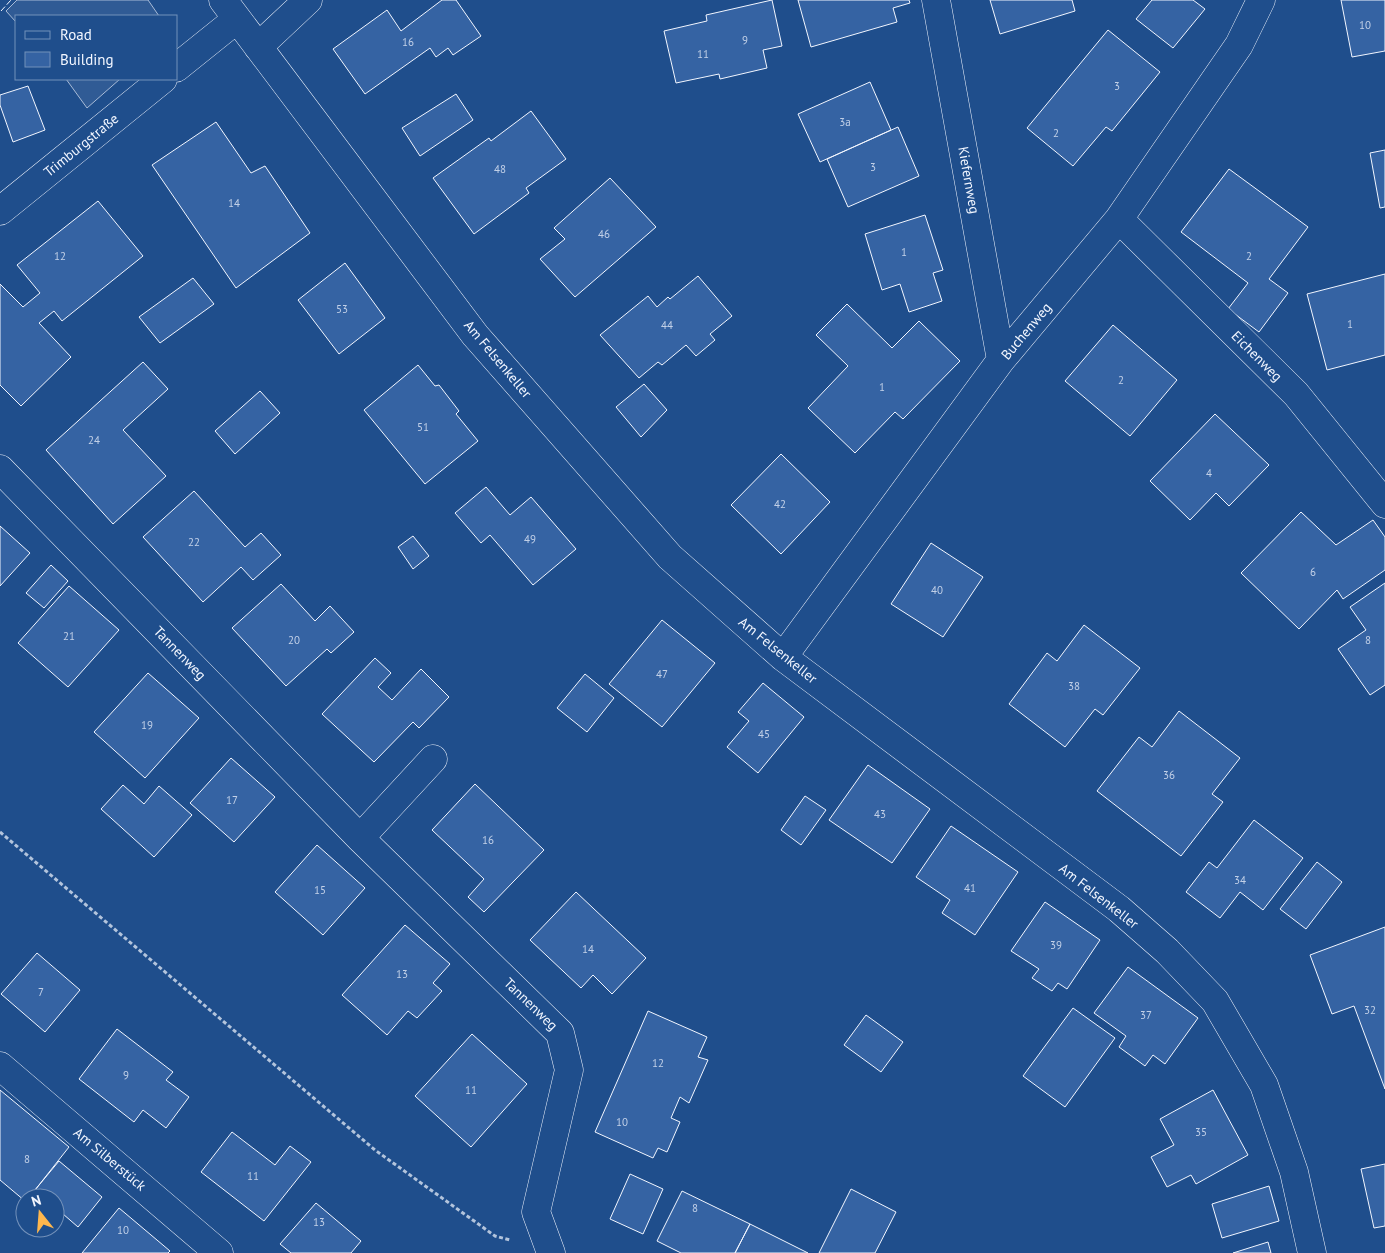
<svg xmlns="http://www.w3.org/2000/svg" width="1385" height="1253" font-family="'PT Sans',sans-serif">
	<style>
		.green { fill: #305b95; stroke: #a8bbd7 }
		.building { fill: #3563a3; stroke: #f2f6ff }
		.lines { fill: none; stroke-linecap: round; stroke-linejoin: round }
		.minor-casing { stroke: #f2f6ff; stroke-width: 29 }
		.path { stroke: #b3c4dc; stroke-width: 3; stroke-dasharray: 4 2.5; stroke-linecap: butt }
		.minor { stroke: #1f4e8c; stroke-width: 28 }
		.fence { stroke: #f2f6ff; stroke-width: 1; stroke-dasharray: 6 2.5; stroke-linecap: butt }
		.labels { text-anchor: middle; stroke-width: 4; stroke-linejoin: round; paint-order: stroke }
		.number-label { font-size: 11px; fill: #c3d1e8 }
		.street-label { font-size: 14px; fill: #f2f6ff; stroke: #1f4e8c }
	</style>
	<rect width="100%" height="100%" fill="#1f4e8c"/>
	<path class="green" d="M17,0H148L159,16H16V22L6,11Z
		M66,79H120L87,108Z"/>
	<path class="building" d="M442,0H456L481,36L453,55L448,48L436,57L430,48L365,94L333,49L387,10L401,31Z
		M772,0L782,46L763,50L767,68L720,79L719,74L676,83L664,31L707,21L706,15Z
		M798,0H909L910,3L893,8L897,22L811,47Z
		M990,0H1072L1075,11L1000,34Z
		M1152,0H1193L1205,9L1173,48L1136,19Z
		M1341,0H1385V51L1352,57Z
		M1108,30L1160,72L1112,131L1106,127L1073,166L1027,128Z
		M870,82L891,130L820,162L798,114Z
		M28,86L45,130L13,142L0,105V95Z
		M456,94L473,120L420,156L402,128Z
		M531,111L566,159L526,188L529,193L474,234L433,178L489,138L491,141Z
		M216,122L251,173L265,166L310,233L236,288L152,165Z
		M898,127L919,176L848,207L827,159Z
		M1385,150V207L1380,208L1370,153Z
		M1229,169L1308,227L1269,279L1288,293L1259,332L1228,309L1248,283L1181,232Z
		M610,178L656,227L575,297L540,259L565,239L554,228Z
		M98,201L143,256L62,321L54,311L39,323L71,357L21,406L0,385V284L23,307L40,293L17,265Z
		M925,215L943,270L933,273L942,301L909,312L900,284L882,290L865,234Z
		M345,263L385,318L339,354L298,300Z
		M1385,274V355L1327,370L1307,294Z
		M698,276L732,316L710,334L715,340L696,356L686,345L662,365L658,362L639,378L600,335L648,296L657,307L668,297L670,299Z
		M193,278L214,304L160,343L139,317Z
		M847,304L892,348L919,321L960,361L903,419L895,412L855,453L808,408L848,366L816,335Z
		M1113,325L1177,380L1130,436L1065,381Z
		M143,362L168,389L123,430L166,476L113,524L46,450Z
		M418,365L435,386L439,385L459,411L456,414L478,441L425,484L364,410Z
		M644,384L667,410L641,437L616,407Z
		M260,391L280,413L235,454L215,431Z
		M1215,414L1269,465L1229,506L1216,493L1190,520L1150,481Z
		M781,454L830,502L781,554L731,505Z
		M486,487L510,515L531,497L576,549L533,585L490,535L481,543L455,513Z
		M194,491L245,547L261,533L281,555L253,580L241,567L203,602L143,537Z
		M1301,512L1336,545L1373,520L1385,537V570L1343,599L1337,590L1299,629L1241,573Z
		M0,526L30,553L0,586Z
		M413,536L429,556L413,569L398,547Z
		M931,543L983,577L943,637L891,604Z
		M51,565L68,581L44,608L26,593Z
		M1385,583V685L1370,695L1338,649L1366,630L1350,607Z
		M281,584L315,621L330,606L354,632L331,653L327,649L286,686L232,628Z
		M69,586L119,630L68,687L18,643Z
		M662,620L715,663L662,727L609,684Z
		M1084,625L1140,668L1103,715L1095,709L1065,747L1009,704L1047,653L1057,661Z
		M375,658L391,673L378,687L392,700L421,669L449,697L419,728L413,722L374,762L322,714Z
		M148,673L199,718L145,778L94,732Z
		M585,674L614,698L587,732L557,708Z
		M763,683L804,717L758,773L727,747L749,721L738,712Z
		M1179,711L1240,758L1212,794L1223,802L1181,856L1097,791L1139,737L1152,747Z
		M231,758L275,797L234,842L190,803Z
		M868,765L930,809L892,863L829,820Z
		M475,784L544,850L484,912L468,897L484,879L432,830Z
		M123,785L144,804L159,786L192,815L154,857L101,809Z
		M805,796L826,810L801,845L781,830Z
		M1254,820L1303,858L1263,910L1240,892L1220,918L1186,892L1209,862L1217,868Z
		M951,826L1018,872L975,935L942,913L950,900L916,877Z
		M317,845L365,888L323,935L275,892Z
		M1317,862L1342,882L1306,929L1280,909Z
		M576,892L646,958L612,994L593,975L581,988L530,940Z
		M1045,902L1100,940L1067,989L1058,983L1052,991L1032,978L1039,969L1011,951Z
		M405,925L450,964L433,983L442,991L417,1018L408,1011L387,1035L342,995Z
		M1385,927V1089L1354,1006L1332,1014L1310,955Z
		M37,953L80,990L45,1032L1,994Z
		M1128,967L1198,1018L1165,1064L1153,1055L1145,1066L1119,1047L1126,1036L1094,1013Z
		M1073,1008L1115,1038L1065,1107L1023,1076Z
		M648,1011L707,1037L698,1057L708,1060L689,1103L680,1097L671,1118L680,1122L667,1152L658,1148L653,1158L595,1132Z
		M866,1015L903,1042L881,1072L844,1045Z
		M117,1029L173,1072L166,1080L189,1097L166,1128L143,1110L134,1122L79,1079Z
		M472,1034L527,1084L471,1147L415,1096Z
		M0,1090L69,1147L35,1190L27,1198H25V1201L0,1180Z
		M1213,1090L1248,1155L1196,1184L1191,1175L1167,1187L1151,1157L1174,1145L1160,1119Z
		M232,1132L275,1165L290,1146L311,1162L264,1221L201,1172Z
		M59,1161L102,1197L78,1227L55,1207V1198H45L35,1190Z
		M1385,1164V1226L1374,1228L1361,1169Z
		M630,1174L663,1189L643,1234L610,1219Z
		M1269,1186L1279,1221L1222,1238L1212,1204Z
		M851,1189L896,1212L875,1253H819Z
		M682,1191L750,1224L735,1253H681L657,1241Z
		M316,1203L361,1241L351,1253H291L280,1244Z
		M119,1208L170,1251L168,1253H82Z
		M750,1224L808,1253H735Z
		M1268,1242L1271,1253H1233Z"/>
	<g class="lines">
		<defs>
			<path id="minor" d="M223,0L475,335L670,557L783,657L1119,909L1167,951L1215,1001L1264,1085L1294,1172L1312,1253
				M936,0L1001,360
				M258,47L308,0
				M176,68L237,19
				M0,211L163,79
				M1119,219L1296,394L1385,504
				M0,469L360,838L560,1033L569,1070L536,1212L551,1253
				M783,657L1001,360L1119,219L1239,45L1261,0
				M360,838L433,759
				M0,1066L219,1253"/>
		</defs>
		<use href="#minor" class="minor-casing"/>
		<path class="path" d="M0,832L375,1150L495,1236L510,1240"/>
		<use href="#minor" class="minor"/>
		<path class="fence" d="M1,11L11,0"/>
	</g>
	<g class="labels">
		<g class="number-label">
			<text x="1365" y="29">10</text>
			<text x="745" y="44">9</text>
			<text x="408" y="46">16</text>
			<text x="703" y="58">11</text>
			<text x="1117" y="90">3</text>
			<text x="845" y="126">3a</text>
			<text x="1056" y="137">2</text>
			<text x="873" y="171">3</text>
			<text x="500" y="173">48</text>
			<text x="234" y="207">14</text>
			<text x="604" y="238">46</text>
			<text x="904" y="256">1</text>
			<text x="60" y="260">12</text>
			<text x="1249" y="260">2</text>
			<text x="342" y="313">53</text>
			<text x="1350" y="328">1</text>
			<text x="667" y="329">44</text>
			<text x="1121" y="384">2</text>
			<text x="882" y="391">1</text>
			<text x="423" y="431">51</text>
			<text x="94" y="444">24</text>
			<text x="1209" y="477">4</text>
			<text x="780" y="508">42</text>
			<text x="530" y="543">49</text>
			<text x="194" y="546">22</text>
			<text x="1313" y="576">6</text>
			<text x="937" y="594">40</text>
			<text x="69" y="640">21</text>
			<text x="294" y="644">20</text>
			<text x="1368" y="644">8</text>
			<text x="662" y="678">47</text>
			<text x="1074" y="690">38</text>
			<text x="147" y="729">19</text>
			<text x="764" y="738">45</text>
			<text x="1169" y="779">36</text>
			<text x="232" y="804">17</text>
			<text x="880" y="818">43</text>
			<text x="488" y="844">16</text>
			<text x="1240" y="884">34</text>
			<text x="970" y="892">41</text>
			<text x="320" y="894">15</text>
			<text x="1056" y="949">39</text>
			<text x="588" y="953">14</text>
			<text x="402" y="978">13</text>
			<text x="41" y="996">7</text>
			<text x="1370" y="1014">32</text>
			<text x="1146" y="1019">37</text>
			<text x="658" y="1067">12</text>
			<text x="126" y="1079">9</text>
			<text x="471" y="1094">11</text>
			<text x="622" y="1126">10</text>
			<text x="1201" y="1136">35</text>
			<text x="27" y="1163">8</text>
			<text x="253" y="1180">11</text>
			<text x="695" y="1212">8</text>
			<text x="319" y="1226">13</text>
			<text x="123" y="1234">10</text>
		</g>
		<g class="street-label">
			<text transform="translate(81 145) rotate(-39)" y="5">Trimburgstraße</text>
			<text transform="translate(969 180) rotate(80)" y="5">Kiefernweg</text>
			<text transform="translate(1026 331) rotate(-50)" y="5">Buchenweg</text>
			<text transform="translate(1257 356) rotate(45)" y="5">Eichenweg</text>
			<text transform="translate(498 359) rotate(50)" y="5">Am Felsenkeller</text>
			<text transform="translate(778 650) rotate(39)" y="5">Am Felsenkeller</text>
			<text transform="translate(180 653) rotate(46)" y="5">Tannenweg</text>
			<text transform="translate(1099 896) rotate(38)" y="5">Am Felsenkeller</text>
			<text transform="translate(531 1004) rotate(44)" y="5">Tannenweg</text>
			<text transform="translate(110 1159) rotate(40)" y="5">Am Silberstück</text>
		</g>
	</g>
	<rect x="15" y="15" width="162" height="65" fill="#1f4e8c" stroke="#7391ba"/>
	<rect x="25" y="31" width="25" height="8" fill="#1f4e8c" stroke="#7391ba"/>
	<text x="60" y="40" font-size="15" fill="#f2f6ff">Road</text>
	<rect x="25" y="52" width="25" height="15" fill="#3563a3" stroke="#7391ba"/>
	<text x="60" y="65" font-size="15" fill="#f2f6ff">Building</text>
	<g transform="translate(40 1213) rotate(343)"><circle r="24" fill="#1f4e8c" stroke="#7391ba"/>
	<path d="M0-4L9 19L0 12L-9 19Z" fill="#ffb74d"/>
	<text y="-8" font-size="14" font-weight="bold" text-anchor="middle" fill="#f2f6ff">N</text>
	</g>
</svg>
